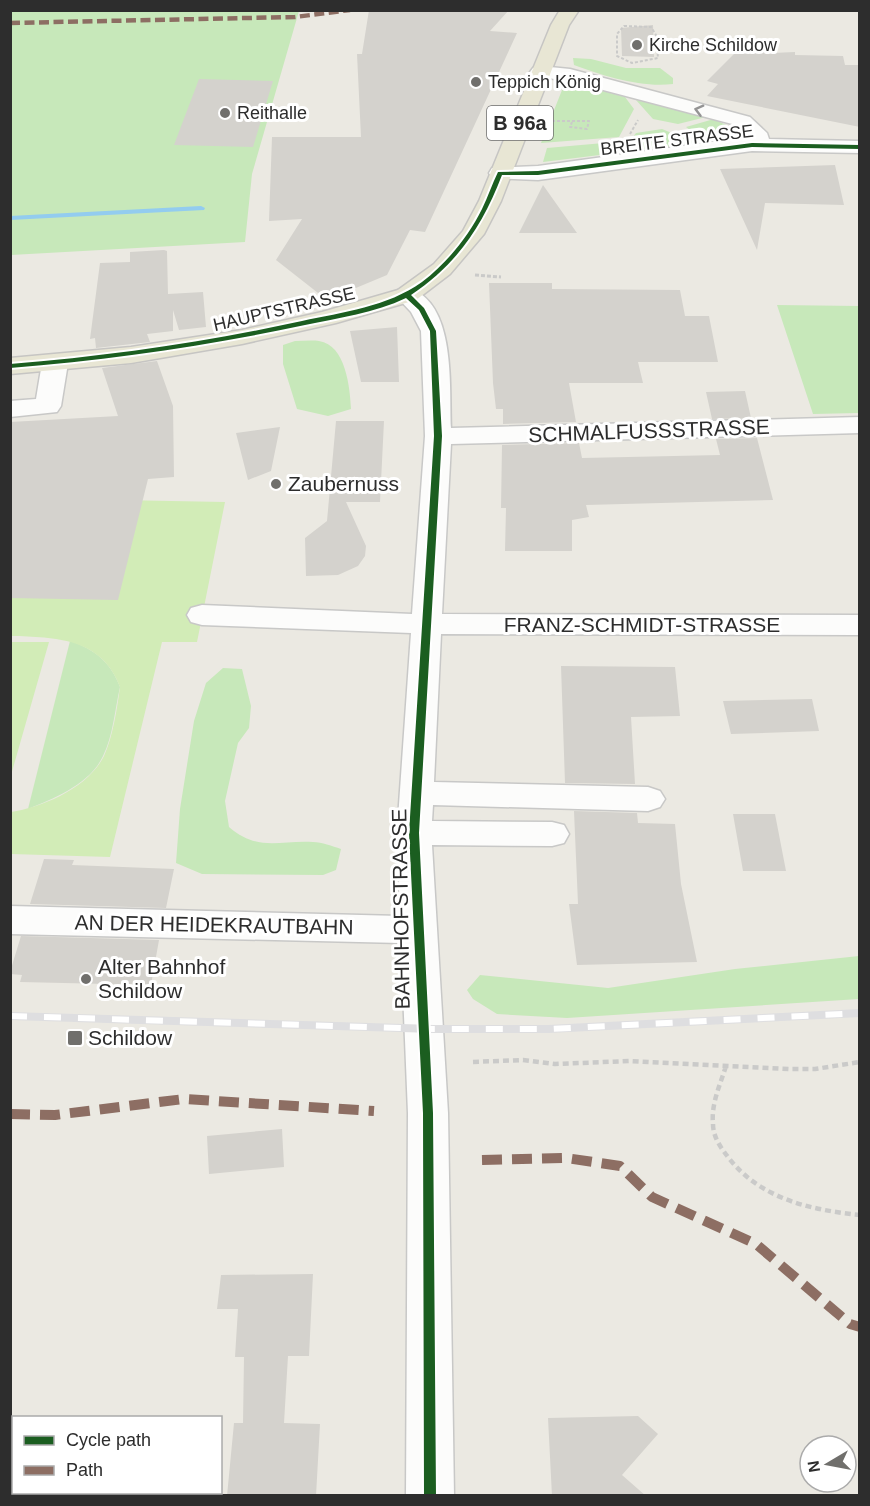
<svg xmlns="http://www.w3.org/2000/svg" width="870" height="1506" font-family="Arial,sans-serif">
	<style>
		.green { fill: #c7e8ba }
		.pitch { fill: #d2ecb7 }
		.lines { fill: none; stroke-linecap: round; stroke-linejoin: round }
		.stream { fill: #93ccef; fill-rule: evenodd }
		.building { fill: #d4d2cd }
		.minor-casing { stroke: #c8c8c7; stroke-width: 3 }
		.major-casing { stroke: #c6c5c3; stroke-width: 3 }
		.path-far2 { stroke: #cacac9; stroke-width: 2; stroke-dasharray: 3 2; stroke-linecap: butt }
		.path-far1 { stroke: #cacac9; stroke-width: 3; stroke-dasharray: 4 2; stroke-linecap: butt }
		.path { stroke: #cacac9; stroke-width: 4.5; stroke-dasharray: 6 4; stroke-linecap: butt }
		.minor { fill: #fcfcfb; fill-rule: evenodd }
		.major { fill: #e8e6d4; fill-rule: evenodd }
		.rail-casing { stroke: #dedee0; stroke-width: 8 }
		.rail { stroke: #fff; stroke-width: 6; stroke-dasharray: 17; stroke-linecap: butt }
		.quiet-far1 { stroke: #8d6e63; stroke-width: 4.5; stroke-dasharray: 10 4.5; stroke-linecap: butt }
		.quiet { stroke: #8d6e63; stroke-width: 10; stroke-dasharray: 20 10; stroke-linecap: butt }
		.cycleway-casing { stroke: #fff; stroke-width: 4 }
		.cycleway { fill: #1b5e20; fill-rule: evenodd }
		.oneway { stroke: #949494 }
		.poi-dot { fill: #706f6c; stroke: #fff; stroke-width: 2 }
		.labels { text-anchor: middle; stroke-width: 6; stroke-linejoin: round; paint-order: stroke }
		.far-poi-label { font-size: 18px; fill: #2d2d2d; stroke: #fff; text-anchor: start }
		.far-street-label { font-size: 18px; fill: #2d2d2d; stroke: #fff }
		.shield { fill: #fff; stroke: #6c6c6c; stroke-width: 1.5 }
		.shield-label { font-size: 20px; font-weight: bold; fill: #2d2d2d }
		.street-label { font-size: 21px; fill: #2d2d2d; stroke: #fff }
		.poi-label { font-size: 21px; fill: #2d2d2d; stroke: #fff; text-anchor: start }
	</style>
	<rect width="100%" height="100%" fill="#ebe9e2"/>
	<path class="green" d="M11,11H299L252,174L245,242L11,255Z
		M573,58L591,59L626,68H660L673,78V84C642,88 603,76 574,65Z
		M577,84L625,97L634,109L619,137L541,143L564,85Z
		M636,100L706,117L678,124L653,119Z
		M714,119L740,132L741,137C720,149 703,140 686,127Z
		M662,129L696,143L621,152L636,133Z
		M615,142L608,154L543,162L547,148Z
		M777,305L859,306V413L813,414Z
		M295,341C303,341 312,340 319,341C346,345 350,388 351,409L328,416L297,409L283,364V345Z
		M70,641C95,649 111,663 120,687C115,709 113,736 103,756C90,784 55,798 28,809Z
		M223,668L242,669L251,706L249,728L238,743L225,801L229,827C258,852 279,840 313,842C322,842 332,846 341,849L336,870L323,875L202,874L176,863L180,809L194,721L206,683Z
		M859,956V999L567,1018L497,1014L473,999L467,990L480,975L608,988L735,969Z"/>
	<path class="pitch" d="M11,498L225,502L197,642H162L110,857L11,854V812C43,807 88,788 104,756C113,736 117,709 120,687C102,638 55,637 11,636Z
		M11,642H49L11,775L10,642Z"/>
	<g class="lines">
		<path class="stream" d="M201,206L205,208L204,210L10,220V216Z"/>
	</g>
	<path class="building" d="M369,10H509L490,31L517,33L425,232L410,230L387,275L327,300L276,260L302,219L269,221L272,137H361L357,54H362Z
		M653,25L654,57L622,56L621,28Z
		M753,35L773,53L795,52V55L843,56L845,65H860V127L707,96L718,84L707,81Z
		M199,79L273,81L253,147L174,145Z
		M835,165L844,205L765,203L757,250L720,169Z
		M543,185L577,233H519Z
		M164,250L167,251L168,294L203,292L206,327L179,330L173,310V331L147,334L150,342L96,348L95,338L90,339L100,263L130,262V252Z
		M489,283H552V289L680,290L685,316H709L718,362H638L643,383H569L576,422L503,424V409H496L493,383Z
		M397,327L399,382H361L350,331Z
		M157,361L173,406L174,477L148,479L118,600L10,598V422L118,416L102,368Z
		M745,391L751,418L712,419L706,392Z
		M336,421H384L380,502H346L366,546L365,556L358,566L338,575L306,576L305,538L327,521Z
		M280,427L271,471L248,480L236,433Z
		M757,438L773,500L586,505L589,517L572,520V551H505L506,508H501L502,445L579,443L582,458L720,455L716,439Z
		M561,666L675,667L680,716L631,717L635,784L565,783Z
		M812,699L819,731L731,734L723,701Z
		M574,811L637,813L638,823L675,824L681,884L697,962L577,965L569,904H578Z
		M733,814H775L786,871H743Z
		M44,859L74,860L72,865L174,869L166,908L30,904Z
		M21,936L159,940L151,985L20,982L22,975L10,974V972Z
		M282,1129L284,1167L209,1174L207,1136Z
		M313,1274L309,1356H288L284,1423L320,1424L316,1496H227L234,1423H243L244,1357H235L238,1309H217L221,1275Z
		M638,1416L658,1434L622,1475L646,1496H552L548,1418Z"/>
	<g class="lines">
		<defs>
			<path id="minor" d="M540,66L570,69L750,117L767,133L769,139L860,141V153L752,151L538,180L492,178L489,173L492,168L538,166L748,137L736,125L569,81L533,76L530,72L533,68Z
				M407,288C457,300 449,388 451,428L860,417V433L451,444L442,614L860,615V635L441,634L434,782L648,787L660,791L665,799L660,807L648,811L433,805L432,821L552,822L564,825L569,834L564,843L552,846L432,845L448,1113L454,1496H406L408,1113L401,943L10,934V906L400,916L397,833L411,633L202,625L191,622L187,615L191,608L202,605L412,614L425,436L421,331L411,312L395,295L398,290Z
				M55,355L64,358L68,363L61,406L57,412L10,417V401L36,399L42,363L46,358Z"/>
			<path id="major" d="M560,10H579L569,25L501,201L484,234L450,274L416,300L336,323L242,344L131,363L10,374V358L131,347L242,330L322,312L398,290L434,264L463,231L479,201L551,25Z"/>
		</defs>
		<use href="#minor" class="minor-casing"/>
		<use href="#major" class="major-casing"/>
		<path class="path-far2" d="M624,26L651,27L656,35L658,58L632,63L617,56V34Z
			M552,121H589L587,129L570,127L572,122
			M630,134L638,120"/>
		<path class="path-far1" d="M475,275L501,277"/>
		<path class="path" d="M473,1062L523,1060L555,1064L629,1061L789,1069H815L860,1062
			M726,1066C720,1085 711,1104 713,1124C713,1137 721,1148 728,1157C760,1199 811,1210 860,1215"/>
		<use href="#minor" class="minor"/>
		<use href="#major" class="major"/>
		<defs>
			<path id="rail" d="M10,1016L434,1029H549L860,1013"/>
		</defs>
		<use href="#rail" class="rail-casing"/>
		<use href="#rail" class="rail"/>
		<path class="quiet-far1" d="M10,23L295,17L350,10"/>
		<path class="quiet" d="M10,1114L55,1115L184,1099L374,1111
			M482,1160L566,1158L620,1166L652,1197L756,1244L850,1324L860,1327"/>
		<defs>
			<path id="cycleway" d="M752,143L860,145V149L752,147L538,175H502C482,227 457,264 411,295L424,308L436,331L442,436L419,833L433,1113L436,1496H424L423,1113L409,833L434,436L430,331L419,310L406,298C375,313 338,318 305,325C207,346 110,360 10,368V364C109,356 206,342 302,321C343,312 387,307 422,282C447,263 468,237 482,209C488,197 492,184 498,172L538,171Z"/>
		</defs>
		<use href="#cycleway" class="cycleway-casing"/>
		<use href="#cycleway" class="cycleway"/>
	</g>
	<defs><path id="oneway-chevron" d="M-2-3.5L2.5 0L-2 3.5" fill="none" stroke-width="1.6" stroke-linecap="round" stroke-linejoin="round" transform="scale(1.5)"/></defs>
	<use class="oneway" href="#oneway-chevron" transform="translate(699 110) rotate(-165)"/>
	<g class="poi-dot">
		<circle cx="637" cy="45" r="6"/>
		<circle cx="476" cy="82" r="6"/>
		<circle cx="225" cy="113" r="6"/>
		<circle cx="276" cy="484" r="6"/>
		<circle cx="86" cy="979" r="6"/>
		<rect x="67" y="1030" width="16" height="16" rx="3"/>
	</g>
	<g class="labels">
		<g class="far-poi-label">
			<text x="649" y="51">Kirche Schildow</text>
			<text x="488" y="88">Teppich König</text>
			<text x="237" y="119">Reithalle</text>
		</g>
		<g class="far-street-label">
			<text transform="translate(677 140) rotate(-7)" y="6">BREITE STRASSE</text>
			<text transform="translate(284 309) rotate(-13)" y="6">HAUPTSTRASSE</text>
		</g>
		<rect class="shield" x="487" y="106" width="66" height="34" rx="4.5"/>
		<g class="shield-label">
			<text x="520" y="130">B 96a</text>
		</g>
		<g class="street-label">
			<text transform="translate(649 431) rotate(-2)" y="7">SCHMALFUSSSTRASSE</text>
			<text x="642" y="632">FRANZ-SCHMIDT-STRASSE</text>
			<text transform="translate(401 909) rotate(-91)" y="7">BAHNHOFSTRASSE</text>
			<text transform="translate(214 925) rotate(1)" y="7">AN DER HEIDEKRAUTBAHN</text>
		</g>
		<g class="poi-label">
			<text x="288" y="491">Zaubernuss</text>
			<text x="98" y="974">Alter Bahnhof<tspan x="98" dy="24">Schildow</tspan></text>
			<text x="88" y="1045">Schildow</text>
		</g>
	</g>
	<rect width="870" height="1506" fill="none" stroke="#2d2d2d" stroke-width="24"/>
	<rect x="12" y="1416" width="210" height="78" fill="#ffffff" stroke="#ababab" stroke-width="1.5"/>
	<rect x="24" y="1436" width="30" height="9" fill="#1b5e20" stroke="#ababab" stroke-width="1.5"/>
	<text x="66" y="1446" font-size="18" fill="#2d2d2d">Cycle path</text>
	<rect x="24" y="1466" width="30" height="9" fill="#8d6e63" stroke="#ababab" stroke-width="1.5"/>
	<text x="66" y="1476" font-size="18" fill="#2d2d2d">Path</text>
	<g transform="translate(828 1464) rotate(260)"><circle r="28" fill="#ffffff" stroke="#ababab" stroke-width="1.5"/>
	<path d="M0-4.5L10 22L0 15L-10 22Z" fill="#706f6c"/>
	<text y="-9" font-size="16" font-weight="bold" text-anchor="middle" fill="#2d2d2d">N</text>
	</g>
</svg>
